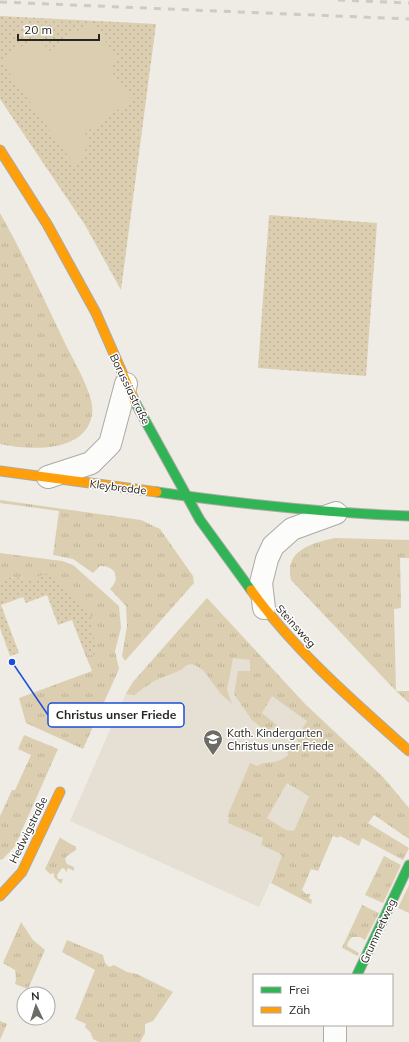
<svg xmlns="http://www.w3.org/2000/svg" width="409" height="1042" font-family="Mulish,sans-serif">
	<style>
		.built { fill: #e5e0d3 }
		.grass { fill: url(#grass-tufts); fill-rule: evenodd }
		.park { fill: url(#park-dots) }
		.pitch { fill: #dccfb1 }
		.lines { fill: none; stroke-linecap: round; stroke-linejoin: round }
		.street-casing { stroke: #acaaa5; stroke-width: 24 }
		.fast-casing { stroke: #acaaa5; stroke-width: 11 }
		.slow-casing { stroke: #acaaa5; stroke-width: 11 }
		.street { stroke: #fcfcfb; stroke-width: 22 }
		.fast { stroke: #30b455; stroke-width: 9 }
		.slow { stroke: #ff9f0a; stroke-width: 9 }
		.rail { stroke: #cccbc9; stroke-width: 3; stroke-dasharray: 7 7; stroke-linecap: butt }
		.labels { text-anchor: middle; stroke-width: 3; stroke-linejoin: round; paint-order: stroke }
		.street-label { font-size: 11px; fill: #282622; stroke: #fff }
		.poi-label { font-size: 11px; fill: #282622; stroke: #fff; text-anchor: start }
		.leader { fill: none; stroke: #1d4ed8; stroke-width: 1.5 }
		.callout-dot { fill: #1d4ed8; stroke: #fff; stroke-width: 1.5 }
		.callout { fill: #fff; stroke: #1d4ed8; stroke-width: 1.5 }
		.callout-label { font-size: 12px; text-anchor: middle; font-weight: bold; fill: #282622 }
	</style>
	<defs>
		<pattern id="grass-tufts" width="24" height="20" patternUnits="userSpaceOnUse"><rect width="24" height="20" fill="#dccfb1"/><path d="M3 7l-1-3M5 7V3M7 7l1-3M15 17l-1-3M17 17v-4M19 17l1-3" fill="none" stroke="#bdb298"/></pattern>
		<pattern id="park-dots" width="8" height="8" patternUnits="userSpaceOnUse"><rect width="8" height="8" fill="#dccfb1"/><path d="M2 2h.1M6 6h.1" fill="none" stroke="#bdb298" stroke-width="1.8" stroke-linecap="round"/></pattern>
	</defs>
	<rect width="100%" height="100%" fill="#eeece5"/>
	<path class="built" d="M207,598L305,704L338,735L259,907L70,821L127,691L133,682Z"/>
	<path class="grass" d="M0,213C23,254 43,297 63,339C72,358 84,377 90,397C92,402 93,409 92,415C85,454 28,450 0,444Z
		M0,500L141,520L160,529L193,576L194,583L125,661L122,656L127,626L126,606L110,589C121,578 116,566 100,566L93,573L73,559L53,555L59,511L0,503Z
		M335,538L409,540V558H400L401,608L394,609L396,691H409V703L396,691L291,580C284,550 312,543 335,538Z
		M0,553L62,561L73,565L119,606L121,628L115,651L119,669L83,749L26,723L19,698L92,671L85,654L96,655L50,573L33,579L5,577L0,580Z
		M207,598L305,704L383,777L409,808V839L374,815L368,823L409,848L403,860L362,838L359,846L340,836L338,838L333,836L318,871L311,869L302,890L306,894H311L309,898L312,900L311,904L271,883L282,856L279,853L261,845L263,838L228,823L229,817H227L250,763L257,766C267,760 275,766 288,755L286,748L298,742L297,737L307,721L272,696L262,713L277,725L267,732L252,720L234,694L238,671H250V660L233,658L227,690L232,704L220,693L203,670L193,664L187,665L181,670L154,681L134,695L126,694L133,682ZM287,783L309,796L294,831L286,830L267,818Z
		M24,735L58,749L15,846L3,859L0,860V816L12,790H15L31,755L18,749Z
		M60,837L62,839L76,847V850L67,856L65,859L67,864L74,867V871L68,868L66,873L65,869L62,868L57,875L58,879H63L61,884L54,877V873L50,874L45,869Z
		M384,856L401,865L383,903L365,895Z
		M409,885V913L398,908Z
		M362,905L379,913L365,940L360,937H352L348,942L347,946L359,953L358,956L342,948Z
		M21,922L33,940L45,950L28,989L15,984L16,979L15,970L3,963Z
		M67,940L103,955L105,963L109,967L114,965L127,972L137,974L173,992L153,1021L145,1024V1033L140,1042H99L93,1039L91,1033L85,1027L86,1024L75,1019L95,970L62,952Z
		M0,1021L7,1024L0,1040Z"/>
	<path class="park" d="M0,16L156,24L121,290L85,225L0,99Z
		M269,215L377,223L366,376L258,368Z
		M50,572L90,614L97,655L85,654L72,620L58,625L47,595L26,603L23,597L1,605L19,653L10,656L0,628V580L5,577L33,579Z"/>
	<path class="pitch" d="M91,21L118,59L108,66L132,100L85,133L91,142L75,166L1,61L38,35L49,51Z"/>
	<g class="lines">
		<defs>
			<path id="street" d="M48,477L91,463L110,444L126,384
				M264,608L261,583L267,559L273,546L292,529L336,513
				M335,1025V1042"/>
			<path id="fast" d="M135,402L200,520L251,590
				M157,492C241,504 324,513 409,516
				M357,975L409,865"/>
			<path id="slow" d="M0,150L47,224L96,313L135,402
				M0,471L157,492
				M251,590C295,651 353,701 409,751
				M0,896L22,872L60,792"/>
		</defs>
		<use href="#street" class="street-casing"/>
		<use href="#fast" class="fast-casing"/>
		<use href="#slow" class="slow-casing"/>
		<use href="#street" class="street"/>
		<use href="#fast" class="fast"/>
		<use href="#slow" class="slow"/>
		<path class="rail" d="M338,0L409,3
			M0,2L409,19"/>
	</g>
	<defs>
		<symbol id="school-pin" viewBox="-11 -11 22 30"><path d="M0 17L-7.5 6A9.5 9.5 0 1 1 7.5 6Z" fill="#6d6b66" stroke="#fff"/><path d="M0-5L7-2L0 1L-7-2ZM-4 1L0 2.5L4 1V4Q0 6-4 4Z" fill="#fff"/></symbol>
	</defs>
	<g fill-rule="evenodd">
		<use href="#school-pin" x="202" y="728" width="22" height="30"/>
	</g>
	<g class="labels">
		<g class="street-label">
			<text transform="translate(130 389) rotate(64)" y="4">Borussiastraße</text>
			<text transform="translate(118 487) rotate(7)" y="4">Kleybredde</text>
			<text transform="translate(296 626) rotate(48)" y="4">Steinsweg</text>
			<text transform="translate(28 830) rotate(-64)" y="4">Hedwigstraße</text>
			<text transform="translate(378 931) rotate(-65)" y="4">Grummetweg</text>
		</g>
		<g class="poi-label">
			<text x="227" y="737">Kath. Kindergarten<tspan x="227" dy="13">Christus unser Friede</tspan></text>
		</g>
	</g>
	<path class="leader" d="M12 662L48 715"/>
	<circle class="callout-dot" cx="12" cy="662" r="4"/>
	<rect class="callout" x="48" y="703" width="136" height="24" rx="4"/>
	<g class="callout-label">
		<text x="116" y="719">Christus unser Friede</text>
	</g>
	<rect x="253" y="974" width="140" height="52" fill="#ffffff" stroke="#a9a8a7"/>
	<rect x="261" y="987" width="20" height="6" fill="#30b455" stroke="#a9a8a7"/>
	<text x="289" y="994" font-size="12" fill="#282622">Frei</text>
	<rect x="261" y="1007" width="20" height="6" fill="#ff9f0a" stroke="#a9a8a7"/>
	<text x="289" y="1014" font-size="12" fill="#282622">Zäh</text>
	<g transform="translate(36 1006) rotate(356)"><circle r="19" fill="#ffffff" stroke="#a9a8a7"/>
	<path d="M0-3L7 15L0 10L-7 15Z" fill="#6d6b66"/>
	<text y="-6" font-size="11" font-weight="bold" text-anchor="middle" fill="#282622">N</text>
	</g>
	<path d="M18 34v6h81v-6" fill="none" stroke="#282622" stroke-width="2"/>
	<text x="24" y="34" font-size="12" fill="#282622" stroke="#ffffff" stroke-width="3" paint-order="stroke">20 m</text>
</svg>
